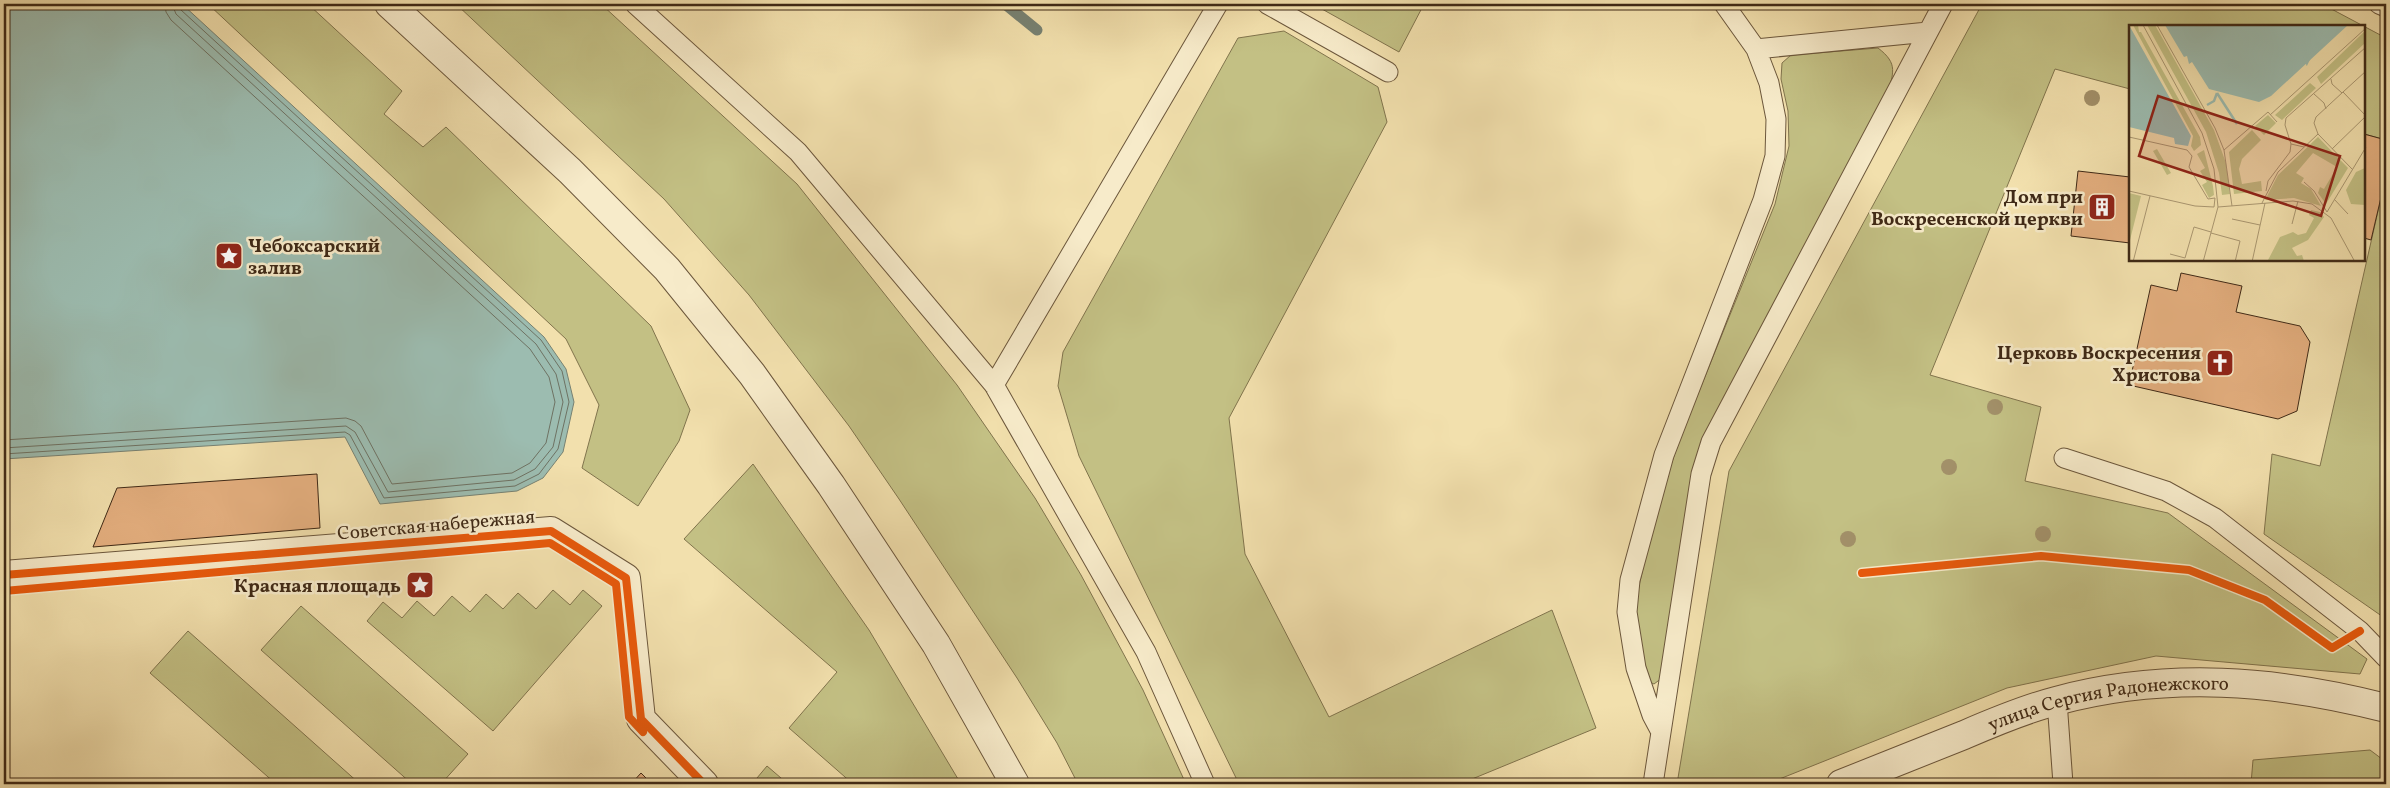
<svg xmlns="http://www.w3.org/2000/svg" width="2390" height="788" font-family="Vollkorn,serif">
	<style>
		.green { fill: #c3c084; stroke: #81744d }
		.water { fill: #9cbcb0; stroke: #778172 }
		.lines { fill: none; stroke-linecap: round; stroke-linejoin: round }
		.shore { stroke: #6e7263; stroke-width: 1 }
		.stream { stroke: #778172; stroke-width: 11 }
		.building { fill: #e3ae7e; stroke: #3f2916 }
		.service-casing { stroke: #6c573c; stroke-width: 21 }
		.pedestrian-casing { stroke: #6c573c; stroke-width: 30 }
		.tertiary-casing { stroke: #6c573c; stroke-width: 30 }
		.service { stroke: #f7ebca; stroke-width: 19 }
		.pedestrian { stroke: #f7ebca; stroke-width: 28 }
		.tertiary { stroke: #f7ebca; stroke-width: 28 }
		.cycleway-casing { stroke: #f7ebca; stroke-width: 11 }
		.cycleway { stroke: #e8590c; stroke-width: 8 }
		.tree { fill: #a29069 }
		.labels { text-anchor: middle; stroke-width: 5; stroke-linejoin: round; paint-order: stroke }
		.poi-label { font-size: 19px; font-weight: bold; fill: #3f2916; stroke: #f7ebca; text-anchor: end }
		.street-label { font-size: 19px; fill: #3f2916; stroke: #f7ebca }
		.inset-river { fill: none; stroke: #9cbcb0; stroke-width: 2.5 }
		.inset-road { fill: none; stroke: #aa9771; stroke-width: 1 }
		.view { fill: #8f2418; fill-opacity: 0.15; stroke: #8f2418; stroke-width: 2.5 }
		.inset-edge { fill: none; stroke: #3f2916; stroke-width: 2.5 }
	</style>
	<rect width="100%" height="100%" fill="#f2e0ad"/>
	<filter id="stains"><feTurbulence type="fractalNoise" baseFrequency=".004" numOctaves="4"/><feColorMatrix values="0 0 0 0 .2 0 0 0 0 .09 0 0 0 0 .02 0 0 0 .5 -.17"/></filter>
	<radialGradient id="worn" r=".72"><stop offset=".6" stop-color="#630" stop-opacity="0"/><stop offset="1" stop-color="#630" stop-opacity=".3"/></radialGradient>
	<path class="green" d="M208,4H308L402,91L384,114L423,147L446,127L651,326L690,410L679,441L638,506L582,468L599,405L566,339Z
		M456,4H601L797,184L957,385L1035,498L1081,575L1143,690L1186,784H1078L1057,743L1017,678L899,499L849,426L749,295L664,199Z
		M1313,4H1424L1399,52Z
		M1982,4H2322L2386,38V140L2364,134V26H2130V89L2055,69L1930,375L2041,407L2025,481L2168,513L2367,659L2360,674L2156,656L2007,688L1767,784H1677L1729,471Z
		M1284,31L1378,87L1387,122L1229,418L1245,554L1329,717L1552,610L1596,728L1460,784H1239L1079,456L1058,386L1063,352L1238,38Z
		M1878,48C1899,64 1893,73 1887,96L1707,434L1662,678L1654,684L1645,680L1635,604L1656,510L1680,438L1775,204L1789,146L1788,111L1781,79L1782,63L1791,55Z
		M2386,176V619L2264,534L2272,454L2320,466Z
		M753,464L869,630L961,784H853L789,728L837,672L684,539Z
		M553,590L570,605L583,590L602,606L493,731L367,621L383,602L402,618L417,601L434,616L452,596L470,612L486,594L503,609L518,593L536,609Z
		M301,606L468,754L441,784H412L261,650Z
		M188,631L360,784H276L150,673Z
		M2370,750L2386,762V784H2251L2253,760Z
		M767,766L788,784H752Z"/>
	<path class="water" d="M4,4H182L544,337L566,369L574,402L563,452L543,478L517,491L380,504L345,437L4,459Z"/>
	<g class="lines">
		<path class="shore" d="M4,440L346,418L355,421L361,426L392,484L512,473L530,463L546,443L555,402L549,377L530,349L171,20L166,12L165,4
			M4,448L346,426L355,432L388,492L514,480L535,469L553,447L563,402L556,374L536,344L176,14L172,4
			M4,454L345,432L350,435L384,498L515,486L539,474L558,449L569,402L562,371L541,340L181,10L179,4"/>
		<path class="stream" d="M1005,4L1037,30"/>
	</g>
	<path class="building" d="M2364,134L2386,140V176L2371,240L2364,238Z
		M2078,171L2130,177V243L2071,236Z
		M2181,273L2242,286L2236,312L2300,326L2310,342L2297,411L2278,419L2129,385L2151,285L2177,291Z
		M317,474L320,528L93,547L117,488Z
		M641,773L652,784H631Z"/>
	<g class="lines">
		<defs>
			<path id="service" d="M635,4L798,152L994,385L1146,652L1205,784
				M1267,4L1388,72
				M1724,4L1756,49L1928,32
				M2379,4L2386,7
				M994,385L1218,4
				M2064,458L2166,491L2215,518L2360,631L2386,658
				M2057,701L2063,784
				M1661,732L1652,715L1636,668L1627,612L1630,580L1664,455L1763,200L1775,156L1776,119L1769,83L1756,49
				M1653,784L1701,474L1711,442L1943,4"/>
			<path id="pedestrian" d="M4,575L551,531L626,578L641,719L704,784"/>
			<g id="tertiary">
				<path d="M389,4L570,171L667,269L752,374L831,485L936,644L1015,784"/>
				<path id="s1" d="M1841,784C1882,768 1923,751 1964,735C1994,722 2025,709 2056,701C2167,671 2277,680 2386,708"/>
			</g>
		</defs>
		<use href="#service" class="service-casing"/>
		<use href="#pedestrian" class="pedestrian-casing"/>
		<use href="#tertiary" class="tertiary-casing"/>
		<use href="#service" class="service"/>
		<use href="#pedestrian" class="pedestrian"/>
		<use href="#tertiary" class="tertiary"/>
		<defs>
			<path id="cycleway" d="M1862,573L2041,556L2189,570L2265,600L2332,648L2360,631
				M4,575L551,531L626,578L641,719L704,784
				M4,591L550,543L616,584L629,717L643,732"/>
		</defs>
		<use href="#cycleway" class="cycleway-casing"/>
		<use href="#cycleway" class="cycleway"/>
	</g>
	<g class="tree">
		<circle cx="2092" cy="98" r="8"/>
		<circle cx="1995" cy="407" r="8"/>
		<circle cx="1949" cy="467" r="8"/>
		<circle cx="2043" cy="534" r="8"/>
		<circle cx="1848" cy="539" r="8"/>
	</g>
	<defs>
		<symbol id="building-square" viewBox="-11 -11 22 22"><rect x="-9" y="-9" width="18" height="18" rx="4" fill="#8f2418" stroke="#f7ebca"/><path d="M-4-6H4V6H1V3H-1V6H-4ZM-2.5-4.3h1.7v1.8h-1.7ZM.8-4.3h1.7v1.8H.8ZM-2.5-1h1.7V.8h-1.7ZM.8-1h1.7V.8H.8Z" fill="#fff"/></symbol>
		<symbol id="sight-square" viewBox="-11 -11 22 22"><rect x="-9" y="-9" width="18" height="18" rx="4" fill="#8f2418" stroke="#f7ebca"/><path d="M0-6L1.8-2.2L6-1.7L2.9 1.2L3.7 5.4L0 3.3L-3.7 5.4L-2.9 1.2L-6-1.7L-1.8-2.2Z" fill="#fff"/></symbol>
		<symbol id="church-square" viewBox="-11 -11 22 22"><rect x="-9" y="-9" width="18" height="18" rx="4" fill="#8f2418" stroke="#f7ebca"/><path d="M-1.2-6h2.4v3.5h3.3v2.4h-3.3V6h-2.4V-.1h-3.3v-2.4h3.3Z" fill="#fff"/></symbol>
	</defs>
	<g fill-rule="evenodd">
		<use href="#building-square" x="2086" y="191" width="32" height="32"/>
		<use href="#sight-square" x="213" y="240" width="32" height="32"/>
		<use href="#church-square" x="2204" y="347" width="32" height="32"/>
		<use href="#sight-square" x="404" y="569" width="32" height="32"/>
	</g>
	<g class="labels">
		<g class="poi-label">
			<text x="2083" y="203">Дом при<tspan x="2083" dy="22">Воскресенской церкви</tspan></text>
			<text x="248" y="252" text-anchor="start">Чебоксарский<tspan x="248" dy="22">залив</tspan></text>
			<text x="2201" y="359">Церковь Воскресения<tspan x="2201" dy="22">Христова</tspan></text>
			<text x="401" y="592">Красная площадь</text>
		</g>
		<g class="street-label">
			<text transform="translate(436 524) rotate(-5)" y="7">Советская набережная</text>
			<text dy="7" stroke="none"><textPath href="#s1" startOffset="282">улица Сергия Радонежского</textPath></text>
		</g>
	</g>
	<g transform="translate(2129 25)">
		<rect width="236" height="236" fill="#f2e0ad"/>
		<path d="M4,0H9L10,7H12L71,112L72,120L65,126L62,121L64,111ZM18,0H26L85,105L97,138L101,169L93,170L90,148L77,107ZM236,6V18L192,59L188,52ZM181,58L187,63L153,95L146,90ZM139,90L147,98L135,110L126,101ZM123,105L132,115L113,134L110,144L113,159L132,156L133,166L105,169L100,127ZM189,112L219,143L197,179L189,168L191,162L195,164L208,142L184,128L167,148L175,153L172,158L182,164L192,181L165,173L136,175L149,150ZM28,124L42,148L38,150L24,126ZM75,125L84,161L85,170L80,173L73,160L78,157L71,146L76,143L68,129ZM236,143V180L222,179L217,165L227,147ZM0,168L12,171L1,215L0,214ZM182,185L191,187L195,192L179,215L163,223L168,231L173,230L175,236L138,237L151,212L164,207L169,210L177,208L185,193L180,190Z" fill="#c3c084"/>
		<path d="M0,0L62,111L59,121L46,119L45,113L0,102ZM36,0H219L142,71L130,77L80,64L63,37L60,39L58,31L55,32Z" fill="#9cbcb0"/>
		<path class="inset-river" d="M173,0L171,16L178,38L197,0M177,32L184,0M88,68L108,99M78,80L85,76L88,68"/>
		<path class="inset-road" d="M14,0L73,108L85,144L89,182L74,237M28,0L86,103L95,125L103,181M237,46L214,67L237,91M202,54L203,59L213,68M214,67L187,92L185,98L189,109L223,144M185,69L195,78L197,84M141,90L237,3M0,112L58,125L63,131L60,142L79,174L86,173L85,182L66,181L0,166M175,122L162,119L156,100L157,93L237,22M203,124L237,91M95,125L139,87L148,97M175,157L185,166L198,187M137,166L139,156L161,127L162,119M205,174L219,189M133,178L149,147L189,109M89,182L164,176L183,179L202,193L226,237M198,187L237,122M103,194L131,200M163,199L169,176M82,208L111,216L106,237M41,229L56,233L65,202L82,207M4,237L21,171M123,237L136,178"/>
		<path class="view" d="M29,71L211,131L192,191L10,131Z"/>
		<rect width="236" height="236" class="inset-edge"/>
	</g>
	<rect width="2390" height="788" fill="none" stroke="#f2e0ad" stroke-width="20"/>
	<rect x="5" y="5" width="2380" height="778" fill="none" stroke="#3f2916" stroke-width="2.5"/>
	<rect x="10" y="10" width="2370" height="768" fill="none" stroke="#3f2916"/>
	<rect width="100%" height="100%" filter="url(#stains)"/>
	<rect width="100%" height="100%" fill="url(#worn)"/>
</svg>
